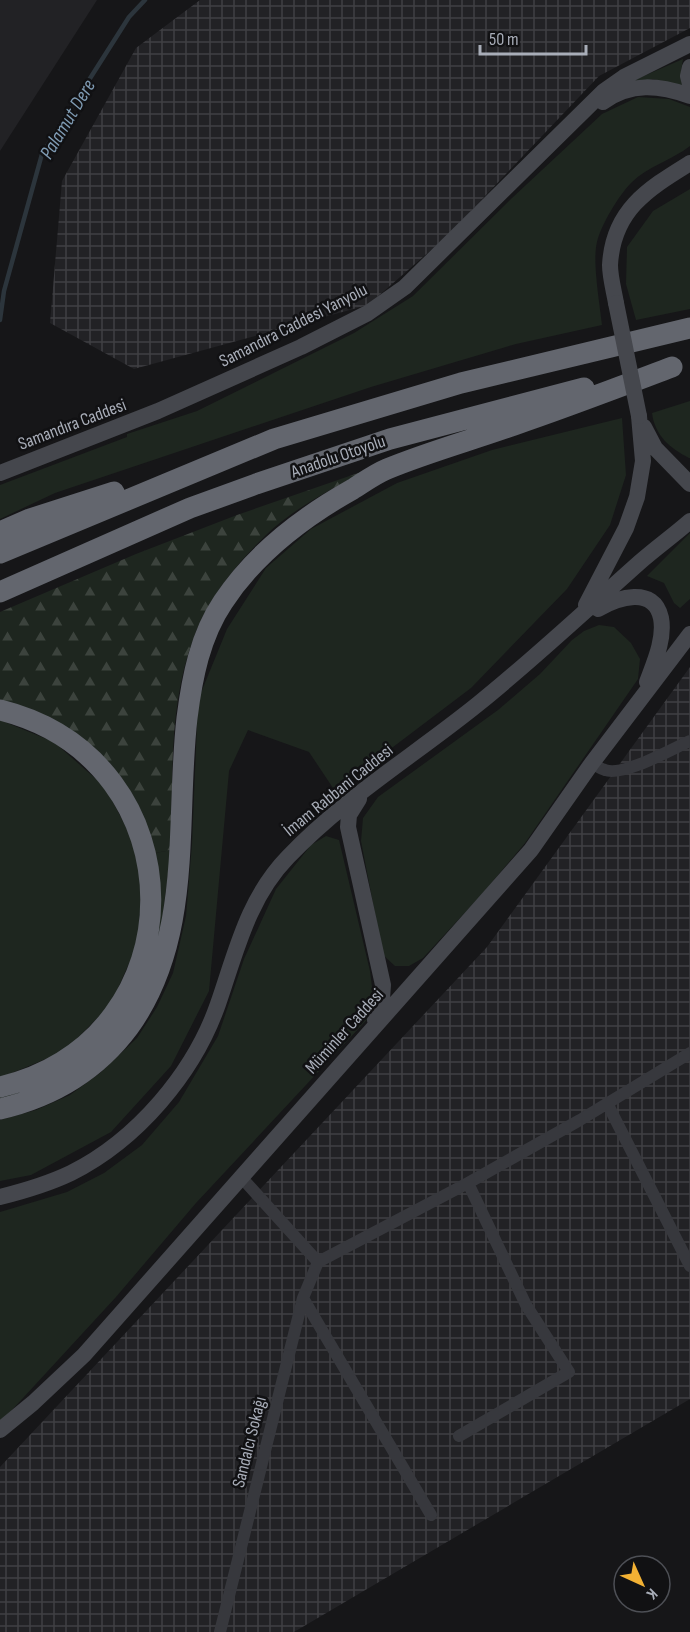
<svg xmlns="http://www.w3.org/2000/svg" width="690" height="1632" font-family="'Sofia Sans Condensed',sans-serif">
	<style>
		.built { fill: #222225 }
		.industrial { fill: url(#industrial-grid) }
		.grass { fill: #1e261f }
		.forest { fill: url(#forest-firs) }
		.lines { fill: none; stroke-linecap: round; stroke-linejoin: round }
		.stream { stroke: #2c353c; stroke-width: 4.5 }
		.street { stroke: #37383d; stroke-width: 12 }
		.secondary { stroke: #45474d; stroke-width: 16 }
		.highway { stroke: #63666e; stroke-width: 21 }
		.secondary-bridge { stroke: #45474d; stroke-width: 16 }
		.labels { text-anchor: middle; stroke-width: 5; stroke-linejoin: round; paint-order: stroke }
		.street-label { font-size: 18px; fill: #a8adb8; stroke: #111113 }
		.water-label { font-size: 20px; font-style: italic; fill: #7f9bb3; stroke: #111113 }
	</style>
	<defs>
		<pattern id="industrial-grid" width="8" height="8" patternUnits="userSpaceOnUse" patternTransform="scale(1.5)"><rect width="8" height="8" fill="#222225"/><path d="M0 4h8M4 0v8" fill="none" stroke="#3f3f43"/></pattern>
		<pattern id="forest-firs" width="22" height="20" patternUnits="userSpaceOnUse" patternTransform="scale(1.5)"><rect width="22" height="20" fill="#1e261f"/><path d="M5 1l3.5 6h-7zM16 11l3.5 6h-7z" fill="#3c433d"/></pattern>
	</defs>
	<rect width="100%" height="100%" fill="#161618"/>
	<path class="built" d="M0,0H97L0,151Z"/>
	<path class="industrial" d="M200,0H690V28L599,76L447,236L368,305L134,369L50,323L62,181L136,48Z
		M690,667V1399L294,1632H0V1467L487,947Z"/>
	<path class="grass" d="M683,59L681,72L683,86L653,79L630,86V82Z
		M638,97L669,99L690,107V146C672,160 648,166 631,183C619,195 601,225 597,242C592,261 600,305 602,325L516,344L371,387L55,493L0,519V485L127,437V434L197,411L354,333L413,296L512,198L602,114Z
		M690,189V309L636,320L626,284L627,247L653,211Z
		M690,401V458H689C670,448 655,436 652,413Z
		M622,418L626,475L610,525L567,589L471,688L335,791L309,752L248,730L229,771L209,991L171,1066L111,1132L31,1175L0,1181V1120L36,1110L70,1095L100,1073L137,1038L157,1007L173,973L186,916L192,844L198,700L227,629L266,568L311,529L397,483L492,450Z
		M690,533V599L680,608L674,603L664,583L647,576Z
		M599,625L614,627L631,643L640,659L638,679L525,843L483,893L423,958L409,966H395L383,955L361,841L363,818L378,797L498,710L540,674L572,640L584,631Z
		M0,720L54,742L105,787L135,844L142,878L138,943L111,1004L65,1051L0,1078Z
		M326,836L339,840L370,971L375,1011L196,1203L116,1297L0,1423V1212L67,1192L104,1173L142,1145L179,1102L218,1036L244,959L276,889L311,845Z
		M171,850L157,960L121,1027L60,1079L0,1101V1096C40,1088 96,1058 118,1023C125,1011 131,998 137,986C146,968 154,951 157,931C161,905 159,879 155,853Z"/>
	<path class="forest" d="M364,471C331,490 293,508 265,536C237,563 207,600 194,637C168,705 173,778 171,850L155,853C150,838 146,820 138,805C109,752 60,713 0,701V612L136,554L237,515Z"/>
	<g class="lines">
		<path class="stream" d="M0,320L4,291L42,154L129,17L145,0"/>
		<path class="street" d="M592,763C596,765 600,769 605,770C623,777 672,749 690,741
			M607,1103L690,1266
			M242,1178L318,1262L468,1183L580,1120L690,1053
			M303,1298L431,1515
			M459,1436L569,1372L526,1305L468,1183
			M220,1632L303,1298L318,1262"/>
		<path class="secondary" d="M690,67L688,76L690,84
			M603,102C631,82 659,85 690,96
			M616,303C614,291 610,277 610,265C613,210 648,189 690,163
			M644,427L655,448L690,484
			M0,473L158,411L301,347L368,313L405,287L604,91L624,77L690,44
			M586,605L626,528L637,497L643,461L639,416
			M598,609C617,598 654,585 661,618C665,639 654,663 647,682
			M359,799L349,815L348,827L383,985L382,999L375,1020
			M0,1197C24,1191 48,1184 71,1173C137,1140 194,1073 218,1004C236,952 248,898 288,857C344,798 415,755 478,704C534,659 586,610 640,562C656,548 674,535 690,521
			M0,1430L33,1403L84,1355L531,850L592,763L690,634"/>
		<path class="highway" d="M0,532L30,519L114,492
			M0,553L274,439L461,383L690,328
			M0,592L190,508L256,484L390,439L584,388
			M0,710C200,760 202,1039 0,1087
			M0,1109C52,1097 97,1070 129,1027C194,937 175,822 187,718C192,678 200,636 223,602C256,552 303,517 353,489C364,482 375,474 387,469C428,452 472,440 514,425C567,407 619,387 672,367"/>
		<path class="secondary-bridge" d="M616,303L639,416"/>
	</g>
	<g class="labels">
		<g class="street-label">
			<text transform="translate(293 325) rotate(-27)" y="6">Samandıra Caddesi Yanyolu</text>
			<text transform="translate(72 424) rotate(-21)" y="6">Samandıra Caddesi</text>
			<text transform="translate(338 456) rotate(-19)" y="6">Anadolu Otoyolu</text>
			<text transform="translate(338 790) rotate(-39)" y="6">İmam Rabbani Caddesi</text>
			<text transform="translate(344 1031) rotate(-48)" y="6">Müminler Caddesi</text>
			<text transform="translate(249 1442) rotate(-76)" y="6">Sandalcı Sokağı</text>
		</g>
		<g class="water-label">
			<text transform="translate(67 119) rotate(-59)" y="7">Palamut Dere</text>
		</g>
	</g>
	<g transform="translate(642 1584) rotate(135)"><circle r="28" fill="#111113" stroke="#4d4f55" stroke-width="1.5"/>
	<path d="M0-4.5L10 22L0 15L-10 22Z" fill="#f2b134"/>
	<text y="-9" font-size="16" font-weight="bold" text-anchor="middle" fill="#a8adb8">K</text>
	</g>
	<path d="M480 45v9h106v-9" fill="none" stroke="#a8adb8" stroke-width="3"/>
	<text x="489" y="45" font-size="18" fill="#a8adb8" stroke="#111113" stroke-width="4.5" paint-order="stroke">50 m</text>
</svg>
